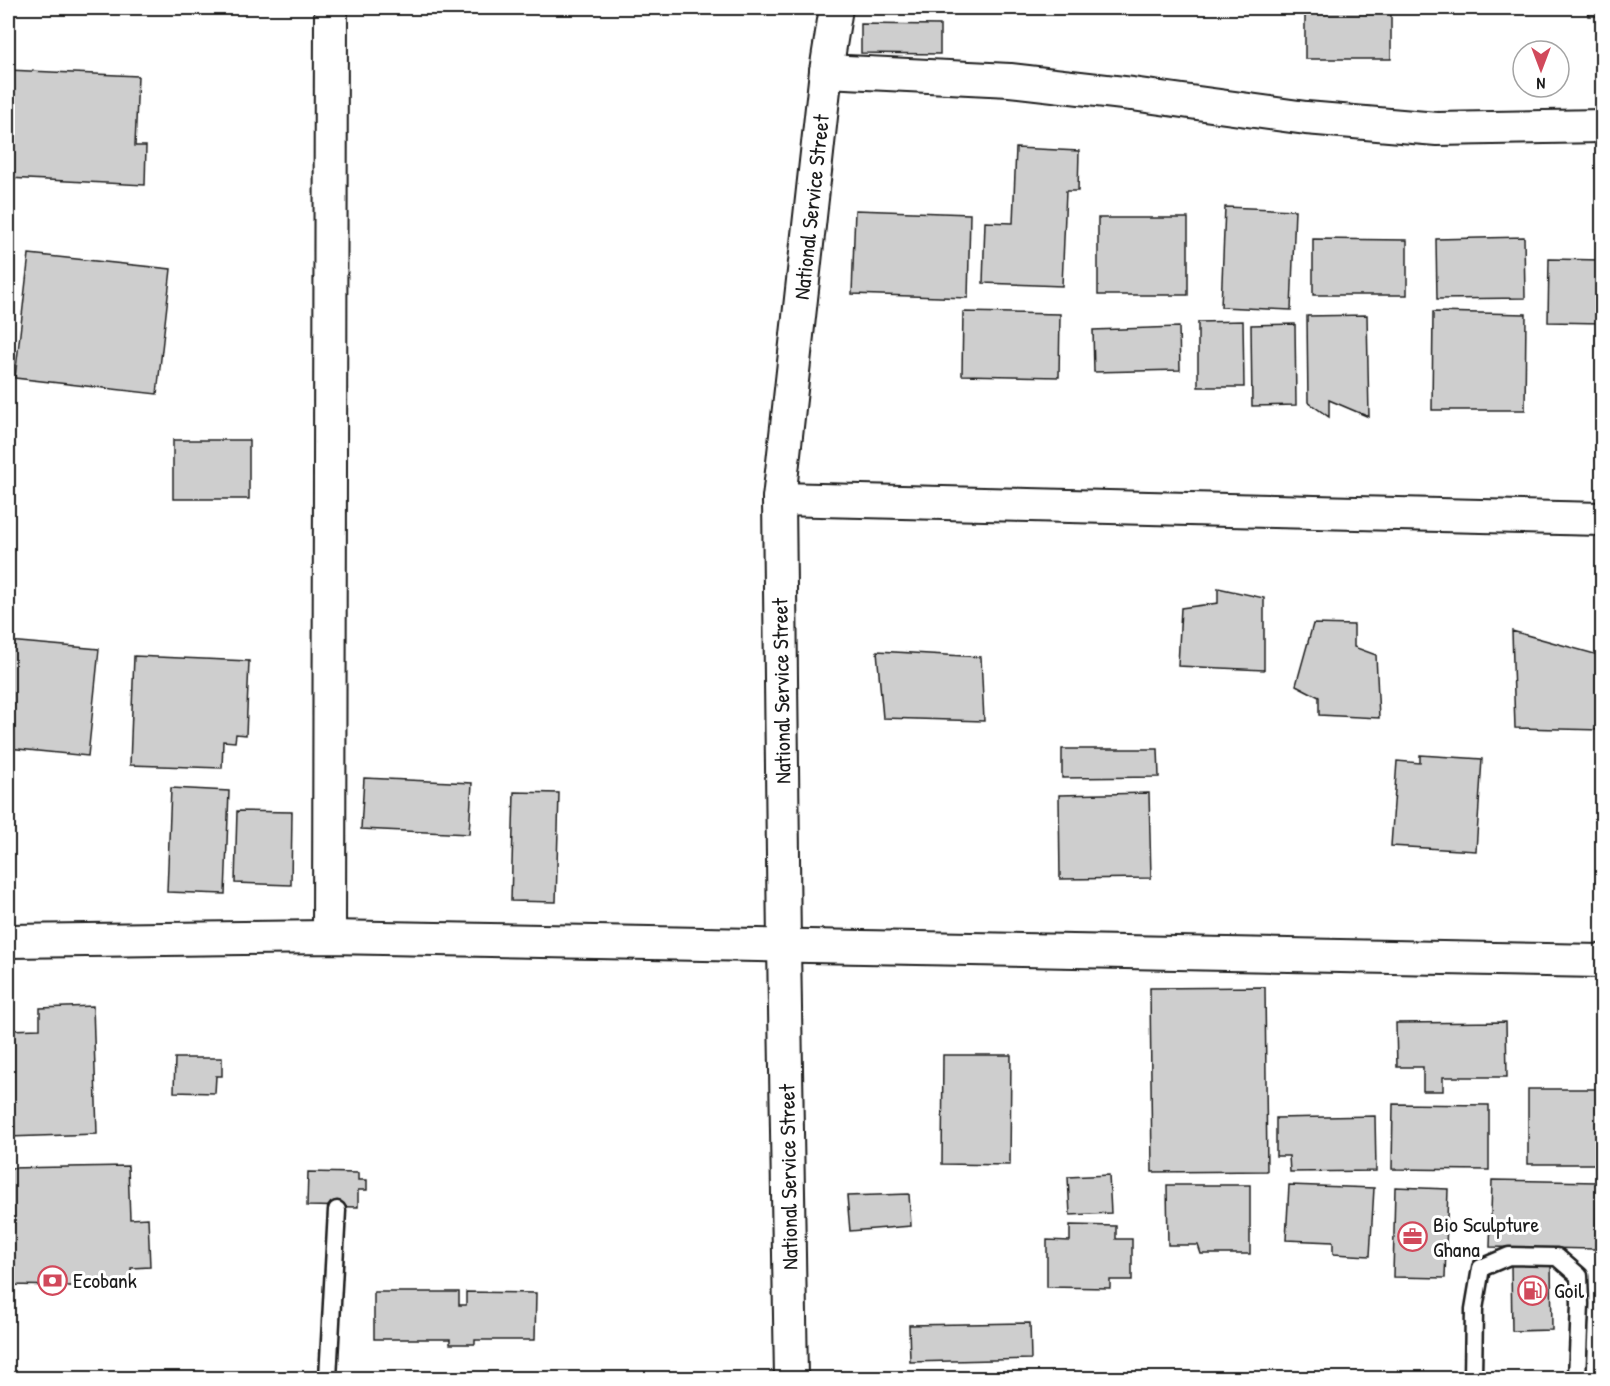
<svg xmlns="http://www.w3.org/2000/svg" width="1610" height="1386" font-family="'Patrick Hand',sans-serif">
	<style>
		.building { fill: #cecece; stroke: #1c1c1c; stroke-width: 1.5 }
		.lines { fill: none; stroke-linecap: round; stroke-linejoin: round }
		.service-casing { stroke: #1c1c1c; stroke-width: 21 }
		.minor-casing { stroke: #1c1c1c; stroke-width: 36 }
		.service { stroke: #fff; stroke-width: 16 }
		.minor { stroke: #fff; stroke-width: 32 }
		.labels { text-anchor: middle; stroke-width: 6; stroke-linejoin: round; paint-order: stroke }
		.street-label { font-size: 22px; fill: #1c1c1c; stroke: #fff }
		.poi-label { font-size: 22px; fill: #1c1c1c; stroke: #fff; text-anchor: start }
	</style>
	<rect width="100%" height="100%" fill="#fff"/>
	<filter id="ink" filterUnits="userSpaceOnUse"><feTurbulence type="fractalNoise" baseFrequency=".0167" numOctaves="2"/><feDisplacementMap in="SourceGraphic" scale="12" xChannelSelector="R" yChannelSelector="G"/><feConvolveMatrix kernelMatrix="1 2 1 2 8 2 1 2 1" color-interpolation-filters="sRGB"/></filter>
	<g filter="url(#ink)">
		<path class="building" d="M1305,8H1391V59H1305Z
			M1588,8H1602V16H1588Z
			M1025,9V8H1073V12Z
			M861,24L940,25V54L861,53Z
			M8,70L138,76L135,146H146L145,185L8,178V135H10L12,105H8Z
			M1016,148L1079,151L1078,191H1066L1062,286L983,283L985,222L1013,223Z
			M1225,207L1295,210L1291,310L1221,307Z
			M855,210L970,214L968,298L852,294Z
			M1098,218H1188V295H1098Z
			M1524,237L1525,298L1437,299L1436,239Z
			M1313,239L1407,240V295H1313Z
			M29,254L171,269L157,394L15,378Z
			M1549,259L1602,260V323L1548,322Z
			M963,312L1060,314L1059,377L962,375Z
			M1433,312L1526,314L1525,410H1432Z
			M1367,315L1369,417L1329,400V417L1308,402L1307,316Z
			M1243,321L1244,387H1198V322Z
			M1295,324L1296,405L1252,406L1251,325Z
			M1179,327L1180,370L1094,372L1093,330Z
			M173,440H249V499H173Z
			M1218,588L1264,598V670L1178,666L1181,608L1218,603Z
			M1313,624L1354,625V647L1376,655L1379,718L1319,715V697L1296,685Z
			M1512,631L1602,656V730L1515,728Z
			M8,641L99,649L88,756L8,748Z
			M877,651L981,657L984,721L883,718Z
			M134,656L249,661L246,735L236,734L235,742L223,741L222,768L130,765Z
			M1062,749H1158L1159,777L1062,778Z
			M1420,755L1482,759L1476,851L1391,846L1397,761L1420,763Z
			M364,778L472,783L469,834L361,829Z
			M171,788L229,791L225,894L167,892Z
			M514,792L559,793L556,902L511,901Z
			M1149,793L1151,878L1060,879L1059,795Z
			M237,811L292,812L291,885L235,883Z
			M1265,987L1267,1171L1152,1172L1150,988Z
			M93,1006L97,1134L8,1137V1030L40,1029V1008Z
			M1506,1022L1507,1077H1443V1091H1423V1067H1397L1396,1023Z
			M943,1055H1011L1010,1165L942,1164Z
			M175,1058H222V1076H216L215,1093L174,1092Z
			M1528,1089H1602V1164H1528Z
			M1393,1104L1489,1105V1170L1392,1169Z
			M1375,1116L1376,1171L1290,1172L1289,1156H1276V1118Z
			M128,1166L130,1219L148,1218L150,1267L131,1268V1287L8,1285V1168Z
			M308,1172L358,1173V1180H367V1190H358V1207L307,1206Z
			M1109,1175L1111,1213L1070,1215L1068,1177Z
			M1492,1180L1597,1182L1596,1249L1490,1247Z
			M1167,1185H1250V1254H1201L1198,1245H1168Z
			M1289,1185L1374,1188L1370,1256L1333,1254V1242L1286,1240Z
			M1395,1187L1448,1189L1445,1278L1393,1277Z
			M909,1194L911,1226L850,1231L847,1196Z
			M1070,1225L1116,1226V1239H1132V1280H1110V1288L1047,1287V1240L1070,1241Z
			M1551,1263L1552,1330L1512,1331L1511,1264Z
			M374,1292H459V1305H466V1292L536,1293L535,1340H475V1344H450V1339H374Z
			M1030,1323L1031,1359L910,1362L909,1325Z"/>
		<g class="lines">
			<defs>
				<path id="service" d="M328,1378L337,1210
					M1473,1378L1474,1309L1481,1268L1509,1256L1557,1257L1579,1276L1580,1304L1577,1378"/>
				<g id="minor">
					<path d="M826,71L1010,80L1132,94L1306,118L1437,129L1602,126"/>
					<path d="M779,499L1602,519"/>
					<path d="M329,937L331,8"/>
					<path d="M8,941L329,937L1602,961"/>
					<path id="s1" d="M791,1378L784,946L779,499L826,71L836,8"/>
				</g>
			</defs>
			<use href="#service" class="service-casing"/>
			<use href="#minor" class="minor-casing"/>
			<use href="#service" class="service"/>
			<use href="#minor" class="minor"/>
		</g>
	</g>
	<defs>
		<symbol id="office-ring" viewBox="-11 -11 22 22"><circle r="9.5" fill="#fff" stroke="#d1495b" stroke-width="1.5"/><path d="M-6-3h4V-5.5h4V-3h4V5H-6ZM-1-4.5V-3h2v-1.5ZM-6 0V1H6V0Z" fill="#d1495b"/></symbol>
		<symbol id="bank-ring" viewBox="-11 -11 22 22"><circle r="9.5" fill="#fff" stroke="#d1495b" stroke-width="1.5"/><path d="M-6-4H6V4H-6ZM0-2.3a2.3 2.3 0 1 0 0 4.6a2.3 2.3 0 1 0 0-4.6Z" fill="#d1495b"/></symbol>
		<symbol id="fuel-ring" viewBox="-11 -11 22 22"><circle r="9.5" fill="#fff" stroke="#d1495b" stroke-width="1.5"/><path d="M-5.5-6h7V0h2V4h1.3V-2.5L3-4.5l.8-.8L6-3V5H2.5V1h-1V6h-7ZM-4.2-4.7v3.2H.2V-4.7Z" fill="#d1495b"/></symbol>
	</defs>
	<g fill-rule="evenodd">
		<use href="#office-ring" x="1396" y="1220" width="33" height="33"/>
		<use href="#bank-ring" x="36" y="1264" width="33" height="33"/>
		<use href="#fuel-ring" x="1516" y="1274" width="33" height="33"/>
	</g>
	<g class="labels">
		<g class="street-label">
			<text dy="8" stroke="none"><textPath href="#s1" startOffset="1173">National Service Street</textPath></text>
			<text transform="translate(781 691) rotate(-91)" y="8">National Service Street</text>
			<text transform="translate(788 1177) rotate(-91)" y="8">National Service Street</text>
		</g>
		<g class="poi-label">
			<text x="1433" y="1232">Bio Sculpture<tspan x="1433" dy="25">Ghana</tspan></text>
			<text x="73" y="1288">Ecobank</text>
			<text x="1554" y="1298">Goil</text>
		</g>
	</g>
	<rect width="1610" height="1386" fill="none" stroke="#fff" stroke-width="30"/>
	<rect x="15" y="15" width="1580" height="1356" fill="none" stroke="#1c1c1c" stroke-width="2" filter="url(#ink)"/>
	<g transform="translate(1541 69) rotate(180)"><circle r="28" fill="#ffffff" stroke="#a4a4a4" stroke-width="1.5"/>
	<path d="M0-4.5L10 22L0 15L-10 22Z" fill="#d1495b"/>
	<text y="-9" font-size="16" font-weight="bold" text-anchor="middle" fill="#1c1c1c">N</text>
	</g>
</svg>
